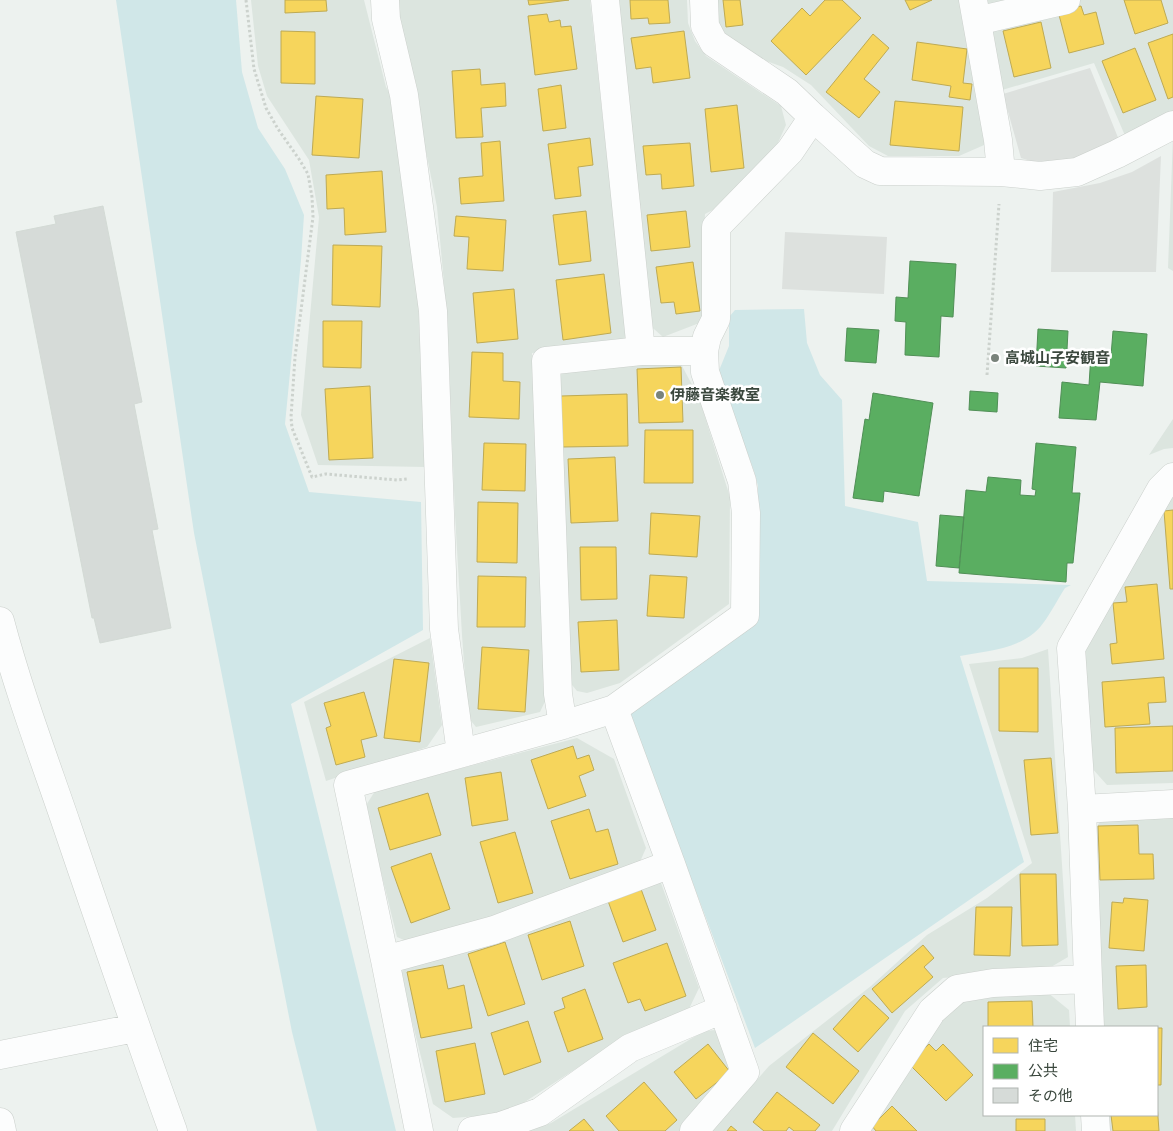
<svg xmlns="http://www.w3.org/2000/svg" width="1173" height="1131" font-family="Figtree,'Noto Sans JP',sans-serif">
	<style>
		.residential { fill: #dce5df }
		.green { fill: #d0e7e8 }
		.parking { fill: #dde1de }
		.homes { fill: #f6d55c; stroke: #beaa53 }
		.public { fill: #5aae61; stroke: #508f56 }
		.building { fill: #d6dbd8; stroke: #d3dad5 }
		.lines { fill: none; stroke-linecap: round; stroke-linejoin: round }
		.minor-casing { stroke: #cbd0cc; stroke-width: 29 }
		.path { stroke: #ccd2cd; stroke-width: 3; stroke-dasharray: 2.5 2.5; stroke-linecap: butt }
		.minor { stroke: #fcfdfd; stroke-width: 28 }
		.poi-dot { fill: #79837b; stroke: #fff; stroke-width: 2 }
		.labels { text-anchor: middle; stroke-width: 5; stroke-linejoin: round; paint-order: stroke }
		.poi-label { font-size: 15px; font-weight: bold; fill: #3a473d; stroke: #fff; text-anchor: start }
	</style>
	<rect width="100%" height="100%" fill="#edf2ef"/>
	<path class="residential" d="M251,0H364L386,87L395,102L418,298L425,467L318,465L301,415L319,217L309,160L267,96L258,66Z
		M398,0H590L627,343L532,353L549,693L540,712L476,727L468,717L462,635L455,515L447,316L437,207L400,20Z
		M611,0H687L688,23L695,41L706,56L781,106L786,125L777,145L724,204L705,214L702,322L663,337L646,322Z
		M717,0H964L991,142L959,156H888L869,146L811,85L783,67L749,55L717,28Z
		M984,0H1173V115L1126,138L1094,63L1002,90Z
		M1173,137V271L1168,268Z
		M680,362L699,398L730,497L729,604L620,683L587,693L577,691L568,680L560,366Z
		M1173,419V448L1164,449L1149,455Z
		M1172,498H1173V783L1107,785L1090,766L1079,652Z
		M430,638L442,725L427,747L326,781L304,702Z
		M1048,649L1068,957L1051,967L943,978L905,1011L832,1131H712L769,1066L871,986L927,935L987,898L1032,863L969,664L1022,658Z
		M577,738L614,759L646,848L639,864L413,944L397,937L365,807L375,791Z
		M1173,815V1131H1106L1105,1115H1157V1027H1100L1090,836L1102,819Z
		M652,879L661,883L699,988L688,1011L620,1040L514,1109L491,1115L453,1118L433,1104L400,974L409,962Z
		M1047,992L1069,1010L1070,1027H984V1115H1075L1076,1131H863L941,1010L961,998Z
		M716,1030L733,1070L729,1080L681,1131H525L551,1123L704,1031Z"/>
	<path class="green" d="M116,0H236L242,72L258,128L285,169L304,215L301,260L285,424L309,492L421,502L423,630L291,704L396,1131H317L292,1032L194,533Z
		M804,309L807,343L820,375L842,400L845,506L918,522L927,581L1071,585L1065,588C1057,600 1045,625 1034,633C1013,650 985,651 960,656L1024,862L755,1048L628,711L758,615V486L754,471L718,373L729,346V317L735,310Z"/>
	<path class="parking" d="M1090,68L1121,145L1076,166H1046L1021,158L1003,94Z
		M1161,156L1156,272H1051L1053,192L1100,183L1132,172Z
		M785,232L887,237L884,294L782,289Z"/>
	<path class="homes" d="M285,0H326L327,11L285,13Z
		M528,0H569L529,5Z
		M630,0H668L670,23L649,24L648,18L631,19Z
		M723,0H740L743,25L726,27Z
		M825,0H842L861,18L806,75L771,41L802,8L810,16Z
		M905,0H932L910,10Z
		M1124,0H1161L1168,23L1135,34Z
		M1081,6L1084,15L1096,12L1104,44L1069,53L1058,11Z
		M547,14L549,22L560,20L561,27L571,26L577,69L535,75L528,16Z
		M1041,22L1051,68L1014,77L1003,31Z
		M281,31L315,32V84L281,83Z
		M684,31L690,78L653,83L651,67L636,69L631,38Z
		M873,34L889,48L864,79L880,92L859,118L826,92Z
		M1173,34V97L1168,99L1148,43Z
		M917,42L967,49L963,83L972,84L970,100L949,97L951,86L912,80Z
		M1135,48L1156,100L1123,113L1102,61Z
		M480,69L481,85L505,83L506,106L481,108L483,137L456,138L452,71Z
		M561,85L566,128L543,131L538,89Z
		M316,96L363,99L359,158L312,155Z
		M895,101L963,107L959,151L890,145Z
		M737,105L744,168L711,172L705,109Z
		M590,138L593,165L578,167L581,196L555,199L548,144Z
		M500,141L504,201L461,204L459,178L483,176L481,143Z
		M690,143L694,186L662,189L661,174L646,175L643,146Z
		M382,171L386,232L345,235L344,208L327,209L326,175Z
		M586,211L591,261L559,265L553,215Z
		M686,211L690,247L651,251L647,215Z
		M456,216L506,220L503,271L467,269L469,237L454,236Z
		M333,245L382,246L380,307L332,305Z
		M693,262L700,311L676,314L674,302L661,303L656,267Z
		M604,274L611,333L563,340L556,280Z
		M514,289L518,339L477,343L473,293Z
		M323,321H362L361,368L323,367Z
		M472,352L503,353V381L520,382L519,419L469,417Z
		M681,367L683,422L639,423L637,369Z
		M370,386L373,458L329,460L325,389Z
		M627,394L628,446L562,447L561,396Z
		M645,430H693V483H644Z
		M484,443L526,444L525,491L482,490Z
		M615,457L618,521L571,523L568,459Z
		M478,502L518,503L517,563L477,562Z
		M1173,510V589H1170L1164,511Z
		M651,513L700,516L697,557L649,554Z
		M580,547H616L617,599L581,600Z
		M650,575L687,577L684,618L647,616Z
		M478,576L526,577L525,627H477Z
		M1157,584L1164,659L1112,664L1110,644L1117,643L1113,603L1127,602L1125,587Z
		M617,620L619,670L581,672L578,622Z
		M482,647L529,650L525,712L478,709Z
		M394,659L429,663L420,742L384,738Z
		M999,668H1038V732L999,731Z
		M1164,677L1166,702L1148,703L1150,724L1105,727L1102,682Z
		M364,692L377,736L361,740L365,757L336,765L326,728L331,726L324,703Z
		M1173,726V771L1116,773L1115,728Z
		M573,746L577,759L589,755L594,770L579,776L586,796L548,809L531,760Z
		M1051,758L1058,833L1031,835L1024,760Z
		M501,772L508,820L472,826L465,778Z
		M428,793L441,835L390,850L378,808Z
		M589,809L596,832L608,829L618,864L570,879L551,821Z
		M1138,825L1139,854H1153L1154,879L1100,880L1098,826Z
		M515,832L533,893L498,903L480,842Z
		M431,853L450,909L411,923L391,867Z
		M1020,874H1056L1058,945L1022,946Z
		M641,889L656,930L623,942L608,901Z
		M1124,898L1148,900L1144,951L1109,948L1112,902L1123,903Z
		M976,907H1012L1010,956L974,955Z
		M570,921L584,966L542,980L528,935Z
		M505,942L525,1004L488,1016L468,954Z
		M667,943L686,996L645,1011L640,999L628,1003L613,963Z
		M923,945L934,958L924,967L933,977L892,1013L872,989Z
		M443,965L448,989L464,985L472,1028L421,1038L407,972Z
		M1146,965L1147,1007L1118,1009L1116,966Z
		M585,989L603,1039L568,1052L554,1012L565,1008L562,998Z
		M864,995L889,1018L858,1052L833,1029Z
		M1032,1001L1033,1027H988V1002Z
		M528,1021L541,1062L504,1075L491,1033Z
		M1157,1028H1162L1161,1085H1157Z
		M813,1033L859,1071L833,1104L786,1067Z
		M475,1043L485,1094L445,1102L436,1051Z
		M708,1044L730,1072L696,1099L674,1072Z
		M929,1044L936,1051L943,1044L973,1075L946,1101L909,1064Z
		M644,1082L677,1120L665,1131H619L606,1116Z
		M777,1092L820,1125L815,1131H794L789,1127L786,1131H764L753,1122Z
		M1157,1103L1159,1131H1113L1111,1115H1157Z
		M892,1106L917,1131H876L872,1126Z
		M584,1119L594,1131H569Z
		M1016,1119H1045V1131H1016Z
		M731,1126L737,1131H727Z"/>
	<path class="public" d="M910,261L956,264L953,317L941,316L939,357L905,355L906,322L895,321L896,297L908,298Z
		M847,328L879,330L876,363L845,361Z
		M1038,329L1068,331L1066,368L1036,366Z
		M1113,331L1147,334L1143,386L1100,382L1096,420L1059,418L1062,382L1089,385L1091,354L1111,356Z
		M970,391L998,393L997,412L969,410Z
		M873,393L933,403L919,496L884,491L883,502L853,498L865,419L869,420Z
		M1036,443L1076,447L1072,493H1080L1073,563H1067L1066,582L959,573L966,490L986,492L988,477L1021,480L1020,495L1035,496L1036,490L1032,489Z
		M940,515L964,517L959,568L936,566Z"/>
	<path class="building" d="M103,206L142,402L134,404L158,529L152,530L171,628L100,643L94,618H92L16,232L56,224L54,216Z"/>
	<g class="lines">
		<defs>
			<path id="minor" d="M385,0L386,19L404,95L433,311L444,629L461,753
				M605,0L641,351H704
				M973,0L998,140L1001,172
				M977,21L1066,0
				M813,117L865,164L880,171L1001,172L1040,176L1077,172L1117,154L1173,125
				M0,621C18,689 43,756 66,823C101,926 136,1029 173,1131
				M614,709L671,864L745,1072L694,1131
				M563,725L558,694L546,361L641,351
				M1082,809L1173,804
				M385,960L494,930L671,864
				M1090,1027L1088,979L1082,809L1071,648L1161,489L1173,477
				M0,1055L135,1028
				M1095,1115L1096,1131
				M0,1122L2,1131
				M419,1131L385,960L348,785L563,725L614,709L745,615L746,513L742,481L705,372L704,351L707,337L716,319V227L790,151L813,117L787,92L714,43L705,26L704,0
				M472,1131L501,1126L540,1112L630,1048L723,1009
				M854,1131L932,1011L957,989L993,983L1088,979"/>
		</defs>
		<use href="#minor" class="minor-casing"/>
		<path class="path" d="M246,0L254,69L266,108L278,129L299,159L308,174L312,197L313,217L295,357L291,417L292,428L312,477L326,474L397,480L407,479
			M987,375L999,204"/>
		<use href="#minor" class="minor"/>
	</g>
	<g class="poi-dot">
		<circle cx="995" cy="358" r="5"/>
		<circle cx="660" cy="395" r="5"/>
	</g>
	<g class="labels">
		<g class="poi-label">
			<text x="1005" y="363">高城山子安観音</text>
			<text x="670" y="400">伊藤音楽教室</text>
		</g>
	</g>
	<rect x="983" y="1026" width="175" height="90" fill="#ffffff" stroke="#b0b5b1"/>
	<rect x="993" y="1038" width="25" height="15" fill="#f6d55c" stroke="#b0b5b1"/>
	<text x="1028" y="1051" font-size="15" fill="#3a473d">住宅</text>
	<rect x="993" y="1064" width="25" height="15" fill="#5aae61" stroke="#b0b5b1"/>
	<text x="1028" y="1076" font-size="15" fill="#3a473d">公共</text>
	<rect x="993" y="1088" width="25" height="15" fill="#d6dbd8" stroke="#b0b5b1"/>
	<text x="1028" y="1101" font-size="15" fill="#3a473d">その他</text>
</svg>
